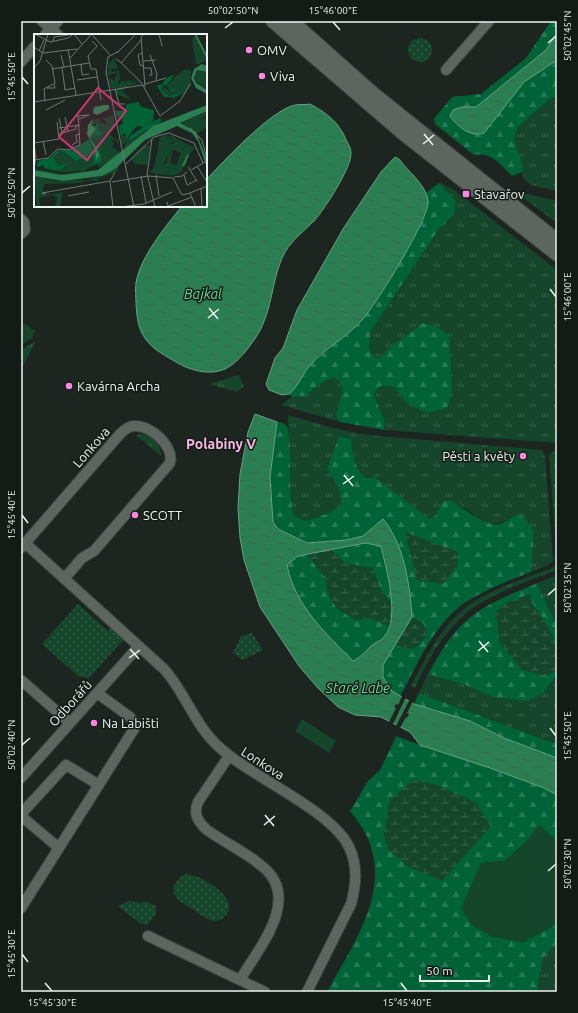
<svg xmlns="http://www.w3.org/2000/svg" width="578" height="1013" font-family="Ubuntu,sans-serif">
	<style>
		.grass { fill: url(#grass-tufts) }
		.forest { fill: url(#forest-firs) }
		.wetland { fill: url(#wetland-marsh) }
		.park { fill: url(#park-dots) }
		.pitch { fill: #15452b }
		.water { fill: url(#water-ripples); stroke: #66a180; fill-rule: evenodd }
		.pier { fill: #1c251f }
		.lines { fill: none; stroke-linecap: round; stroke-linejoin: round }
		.minor-casing { stroke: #39413c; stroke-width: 12 }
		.secondary-casing { stroke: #39413c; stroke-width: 16 }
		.minor { stroke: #5c665f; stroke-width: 10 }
		.secondary { stroke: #5c665f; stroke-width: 14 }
		.ticks { fill: none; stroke: #eef4ef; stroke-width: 1.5 }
		.poi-dot { fill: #fd86e2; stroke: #131b16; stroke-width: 1.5 }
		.labels { text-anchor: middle; stroke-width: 3; stroke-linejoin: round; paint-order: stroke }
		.poi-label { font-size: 13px; fill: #eef4ef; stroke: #131b16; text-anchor: start }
		.street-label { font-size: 13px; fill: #eef4ef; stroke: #131b16 }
		.water-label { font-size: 14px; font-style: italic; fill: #6cd899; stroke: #131b16 }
		.neighbourhood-label { font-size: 14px; font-weight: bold; fill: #fbb8e9; stroke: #131b16 }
		.inset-river { fill: none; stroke: #2b7e51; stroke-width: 2 }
		.inset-road { fill: none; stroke: #707872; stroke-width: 1 }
		.view { fill: #c93971; fill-opacity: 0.15; stroke: #c93971; stroke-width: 2 }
		.inset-edge { fill: none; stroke: #eef4ef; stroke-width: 2 }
		.neatline { fill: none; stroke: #eef4ef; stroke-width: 1.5 }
		.ticks-label { font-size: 10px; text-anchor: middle; fill: #eef4ef }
	</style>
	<defs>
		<pattern id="grass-tufts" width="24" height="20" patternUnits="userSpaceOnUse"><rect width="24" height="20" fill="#15452b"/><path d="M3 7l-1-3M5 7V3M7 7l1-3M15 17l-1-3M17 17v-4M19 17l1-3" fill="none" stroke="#37604a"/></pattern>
		<pattern id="forest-firs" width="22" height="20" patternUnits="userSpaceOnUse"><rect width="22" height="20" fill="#006338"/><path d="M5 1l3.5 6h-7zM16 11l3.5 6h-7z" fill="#267a55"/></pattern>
		<pattern id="wetland-marsh" width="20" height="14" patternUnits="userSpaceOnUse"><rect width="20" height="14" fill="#15452b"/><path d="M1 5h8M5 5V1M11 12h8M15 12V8" fill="none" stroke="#37604a"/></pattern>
		<pattern id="park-dots" width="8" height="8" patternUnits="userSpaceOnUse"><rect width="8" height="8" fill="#15452b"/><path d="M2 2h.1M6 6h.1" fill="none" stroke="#37604a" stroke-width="1.8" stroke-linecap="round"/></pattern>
		<pattern id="water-ripples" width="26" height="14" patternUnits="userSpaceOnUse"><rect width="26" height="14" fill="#2b7e51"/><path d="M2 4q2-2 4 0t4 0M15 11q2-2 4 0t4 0" fill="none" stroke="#39644c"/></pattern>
	</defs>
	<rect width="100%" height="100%" fill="#1c251f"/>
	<path class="grass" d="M552,97L557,99V191L531,185L524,179L522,172L523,166L514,139L518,127Z
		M441,182L448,188L449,186L557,270V443L384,430L385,421L374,393L380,386L394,387L407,403L423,323L390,347L378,359C366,353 370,342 371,331L439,229L454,215L456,201L439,183Z
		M514,191L557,201V223Z
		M21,322L35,331L32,338L21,345Z
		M34,342L35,343L21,370V350Z
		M239,375L244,387L237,392L209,384Z
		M333,377L341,382L342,392L336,415L340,422L281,405L292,397L305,396L320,384Z
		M288,415L337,429L369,435L542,450L545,456L553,561L548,565L531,572L534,531L516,515C486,533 485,519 461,506C456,503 448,503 442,502L435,516L429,520L375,477L366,478C354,469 353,453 351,439L339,436L327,469L339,488L341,504L329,513L306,521L294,516C288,495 292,476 291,455C291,441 287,428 288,415Z
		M144,434C154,437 161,444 161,456L136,435Z
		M553,451H557V556L549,456Z
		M557,566V570C527,582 485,595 462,617C440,637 427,662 415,688L411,686C424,661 437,634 458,614C484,590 524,579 557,566Z
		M557,575V626L537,583Z
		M428,674L465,685L493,697L544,692L557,675V744L419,693Z
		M557,942V992H537L543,958Z"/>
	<path class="forest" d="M551,21H557V33L546,50L476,107H462L453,110L507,103L524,82L557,60V99L552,97L518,127L514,139L523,166L522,172L512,176C500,165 493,152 474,155L435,124L434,119L452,97L481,94L526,58Z
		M439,183L456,201L454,215L439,229L371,331L369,348L373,356L378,359L390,347L423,323L437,327L449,335L452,392L447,408L427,413L407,403L394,387L380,386L374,394L385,422L384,430L340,422L336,415L342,392L341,382L333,377L320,384L305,396L292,397L289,394L311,364L362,320L397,266L426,214L428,202L426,193Z
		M277,422L283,423L287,426C295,456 286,486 294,516L306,521L329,513L341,504L339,488L327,469L339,436L351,439C353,453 354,469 366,478L375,477L429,519L435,516L442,502L449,500C463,506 487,530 502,523C507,521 511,518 516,515L523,516L534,531L531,572C510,580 489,588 469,600C435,621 418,663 400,697C387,689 382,680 383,666L411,604L404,566L393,533L383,520L363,536L346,540L306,543L278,529L273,522L270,477Z
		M365,543L381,546C386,568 401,619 384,637C381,641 375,642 371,646C365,652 361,657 352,661C326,634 294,604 287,565L298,556Z
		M537,583L557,626V675L544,692L528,701L493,697L465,685L428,674C439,655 449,636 466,621C485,603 513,594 537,583Z
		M419,693L557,744V758L504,738L470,721L414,704Z
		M396,736C449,757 507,767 557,795V841L539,826L528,840L505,861L481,863L490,936L523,942L557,924V942L543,958L537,992H327C352,945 391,894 368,839C364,829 357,820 350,811L368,781L380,770Z"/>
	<path class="wetland" d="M405,532L458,552L457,567L443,584L417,580Z
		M330,549L345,563L373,568L381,590L391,602L390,626L370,618L356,620L337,609L327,592L326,579L306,554Z
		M530,594C531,605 538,610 543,619C556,638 557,648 557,670L546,676L522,670L499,642L496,613L505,603Z
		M412,617L424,624L427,635C415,651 414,651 395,645Z
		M413,780L437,785L475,802L491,826L442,881L409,867L387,848L384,834L390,800Z"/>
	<path class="park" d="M408 50a12 12 0 1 1 24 0a12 12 0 1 1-24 0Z
		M78,604L108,631L112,627L125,638L89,678L79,677L42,644Z
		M252,633L263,650L243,660L233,653L241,636Z
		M186,874C200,874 241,898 226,915C223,918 220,921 216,921C208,921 200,914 194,910C185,904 168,897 175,884C178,879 181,876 186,874Z
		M129,901L142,903L145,901L156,906V914L147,925L141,924L118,906Z"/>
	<path class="pitch" d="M302,719L336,741L329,753L295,731Z
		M539,825L557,841V924L523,942L490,936L472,925L461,908L481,863L505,861L528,840Z"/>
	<path class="water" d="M557,33V60L524,82L484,133C471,138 457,126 450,116L453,110L462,107H476L546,50Z
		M310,104C327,113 340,123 347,142C349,145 351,149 351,153C352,167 324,210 314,221C304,231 293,239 285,252C273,274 273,301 263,324C260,332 254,340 249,347C242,356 235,364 225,369C209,376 189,370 176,362C166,356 154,350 147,341C138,330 137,318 136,304C136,297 135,290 136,283C140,257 166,226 182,206H206V180C224,161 271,110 295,105C300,104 305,105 310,104Z
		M395,157L399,159C408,172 426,184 428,201C431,216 375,306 362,320C347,337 326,348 311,364C303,373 298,387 289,394L282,395L269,390L266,384L275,358L283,348L297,310L343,229L381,172Z
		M255,414L277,422L270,477L273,522L278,529L307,543L346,540L363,536L383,519C404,544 410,585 412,617L383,665V677L392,691L414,704L470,721L504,738L557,758V795L544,788L490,768L420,745L410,732L381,717L355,715L338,707L317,687L299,666L260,607L244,560L240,538L238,508L240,474L248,432ZM365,543L381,546C386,568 401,619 384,637C381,641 375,642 371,646C365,652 361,657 353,661C326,634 294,604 287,565L298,556Z"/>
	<path class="pier" d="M402,696L406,697L393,724L389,722L396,708L394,707L396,704L398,705Z
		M410,699L413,701L407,713L409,714L407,718L406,717L400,728L396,726Z"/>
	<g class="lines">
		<defs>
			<path id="minor" d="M42,21L58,35
				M45,35L58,21
				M21,62L35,46
				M446,70L489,21
				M21,219L24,222L25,230L21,234
				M25,543L164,669C185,692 194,724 218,746C250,777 332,810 349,847C358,865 356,886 351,904L307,992
				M21,548L120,434C124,430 129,426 134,426C151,425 174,446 170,463L94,551L82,558L64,579
				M21,680L70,723
				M229,756L198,802C193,814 198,822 207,830C225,843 246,852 263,867C302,899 258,949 240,980
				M21,778L139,646
				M21,814L66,765L99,785
				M21,816L59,848
				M21,908L134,729V722L130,717L97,693
				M148,936L265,992"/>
			<path id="secondary" d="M273,21L403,133L557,254
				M291,21L372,93L557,241"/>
		</defs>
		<use href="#minor" class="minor-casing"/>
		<use href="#secondary" class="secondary-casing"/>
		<use href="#minor" class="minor"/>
		<use href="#secondary" class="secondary"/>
	</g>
	<path class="ticks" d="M333,22L340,30M225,28L233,22M548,43L556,36M22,77L28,84M424,134L433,145M423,144L434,135M22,193L30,186M550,289L556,297M209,308L218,319M208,318L219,309M344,475L353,486M343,484L354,476M22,515L28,523M548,595L556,588M479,641L488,652M130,649L139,659M478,651L489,642M129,658L140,650M550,728L556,736M22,745L30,738M265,815L274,826M264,825L275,816M548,871L556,864M22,954L28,962M45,983L52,991M401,983L407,991"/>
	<g class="poi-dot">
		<circle cx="249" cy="50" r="4"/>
		<circle cx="262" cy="76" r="4"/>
		<rect x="462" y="190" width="8" height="8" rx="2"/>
		<circle cx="69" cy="386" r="4"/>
		<circle cx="523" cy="456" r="4"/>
		<circle cx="135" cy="515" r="4"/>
		<circle cx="94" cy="723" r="4"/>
	</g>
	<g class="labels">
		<g class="poi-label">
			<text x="257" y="55">OMV</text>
			<text x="270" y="81">Viva</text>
			<text x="474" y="199">Stavařov</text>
			<text x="77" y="391">Kavárna Archa</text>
			<text x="515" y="461" text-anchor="end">Pěsti a květy</text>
			<text x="143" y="520">SCOTT</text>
			<text x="102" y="728">Na Labišti</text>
		</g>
		<g class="street-label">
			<text transform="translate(91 447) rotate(-49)" y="5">Lonkova</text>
			<text transform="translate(70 703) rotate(-48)" y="5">Odborářů</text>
			<text transform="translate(263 763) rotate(33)" y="5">Lonkova</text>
		</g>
		<g class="water-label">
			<text x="203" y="299">Bajkal</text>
			<text x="358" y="693">Staré Labe</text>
		</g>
		<g class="neighbourhood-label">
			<text x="221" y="449">Polabiny V</text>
		</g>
	</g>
	<g transform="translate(34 34)">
		<rect width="173" height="173" fill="#1c251f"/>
		<path d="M161,3L173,24V27L162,31L158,5ZM81,23L85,27L80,26L84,34L77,35L78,38L85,36L86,45L84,48L86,51V48L90,47L92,50V47L96,46L99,49L100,45L101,49H104L101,44L107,49L94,52L88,57L98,66L82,60V56L85,54H76L75,44L80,47L84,39L77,40L75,43L74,39L75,30ZM151,35L157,36L156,50L150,61L148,58L135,62L130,59L128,51L135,57L142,55H134L133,50ZM79,80L81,92L76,100L82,106L84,104L85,111L81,106H77L80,109L78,113L87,119L74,130L53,139L27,141L1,136L2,133L1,135L29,140L50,139L65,134L63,130L50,137L31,138L20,137L6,134H9L7,131L10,129L9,134L27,137L31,131L25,132L19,123L26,118H30L40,127L59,120L61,129L68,127L66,117L57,103L69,101L65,96L64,89L58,91L62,85H66V90L68,88L71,91L73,88L69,85ZM87,80L89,91L87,101L95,103V107L111,98L89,117L93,108L88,111L85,91L89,89L83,83ZM134,100L161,114L152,125L154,127L147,124L153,128L146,139L142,135L129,133L133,128L134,110L141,109ZM139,115L147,119L142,131L136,129ZM85,131L84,137L64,145V148L58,146L48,148L47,151V149L11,150L9,153L10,161L29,158L26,173H21L23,164L19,161L5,164L6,173H3L0,142L23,147L52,146L70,142Z" fill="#15452b" fill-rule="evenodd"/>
		<path d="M141,41L132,51L135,55H145L137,57L130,50L127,54L130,59L135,62L149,58L148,62L147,60L140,64L141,69L139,63H130L122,51H127L134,43ZM105,68L107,73L120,76L119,87L115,90L126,84L128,87L95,107L96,102L109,93L103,92L93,104L90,99L87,103L85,93L89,90L88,81L83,83L81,77H90L93,70ZM61,85L58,91L61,92L64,89L65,96L69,101L56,104L62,95L55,100L56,94L58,93L57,90ZM57,104L66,117L68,127L60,131L59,120L41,127L30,118H26L19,123L25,132L33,129L27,137L10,134V129L6,133L2,132L4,127L16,124L23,117L39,116L55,105L63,124L66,121Z" fill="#006338"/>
		<path d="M173,77V82L164,85L173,84V93L168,97L162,99L146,90ZM133,101L140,108L134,110L136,114L129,133L142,135L146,139L139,142L115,139L120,134L126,103Z" fill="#15452b"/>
		<path d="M165,36L173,39V55L162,48L161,40Z" fill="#15452b"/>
		<path d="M110,111L116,112L114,131L101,130L97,124Z" fill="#15452b"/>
		<path d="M168,30L173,32V38L163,36L160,44L162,49L173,56V60L162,54L157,44L160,35ZM70,71H75V75L63,81L59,79L60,73ZM173,71V77L146,89L162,98L173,126V134L164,107L158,99L143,92L111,106L81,135L68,142L29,147L0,142V136L27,141L64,136L119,92ZM60,84L57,91L62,95L56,103L66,121L62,127L61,116L53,100L54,91Z" fill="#2b7e51"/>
		<path class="inset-river" d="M161,0L173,23M149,132L154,121"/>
		<path class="inset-road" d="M1,0L16,8L34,4L39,0M40,0L48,10M110,0L107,3L111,53M125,0L128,12M55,3L57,0L61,4L76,21M19,7L20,3L34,1M58,7L63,12L54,22L57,35H62L67,66M0,13L9,19L43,15M34,15L42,61M5,17L10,6M85,17L74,23L72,38L100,173M83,19L102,0M108,19L104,21L106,31L109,32M27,21L30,33M116,21L123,40L122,46M36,24L55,3M83,25L107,48M109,27L122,26M87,29L108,5M47,30L48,41L55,40M28,33L31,56L41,54M0,34L6,27L14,0M109,34H117L118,41H115M18,35L55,29M43,46L63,43M107,48L126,82L146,67L157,49M111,50L132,44M13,54H21L20,50M10,55L21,49L18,32L12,26M10,55L11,67M81,55L85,70H91M0,68L109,51M12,76L31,66M42,82L55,81L45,85M31,83L34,97M25,84L28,99M25,94L46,91M156,94L168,106L173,125M25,100L42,95V91M9,107L12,121M0,109L25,105L23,88M0,110L2,124L0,135M38,111L43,108L42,101L46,100M0,126L14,124L24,115L34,116L46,111L44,81M92,130L120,103L135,99L160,109L169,129M163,132L173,148M154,133L163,147M114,134L113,140L121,173M114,134L118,105M157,136L173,127M122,141L125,162M150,141L153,151L163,146M107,142L112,169M140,143L148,142L153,138M78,148L114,142L139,144L148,161L156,159M167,155L168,173M156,159L173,152M156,159L162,173M12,160L8,159L76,147M34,162L55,158M133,168L134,172L158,163M79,173L76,147L81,138M86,173L110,170L138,158"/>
		<path class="view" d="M64,54L92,77L53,126L25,103Z"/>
		<rect width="173" height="173" class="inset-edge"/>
	</g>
	<rect width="578" height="1013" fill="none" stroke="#131b16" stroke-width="44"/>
	<path d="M420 975v6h69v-6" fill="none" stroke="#eef4ef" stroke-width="2"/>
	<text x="426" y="975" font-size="12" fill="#eef4ef" stroke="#131b16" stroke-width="3" paint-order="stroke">50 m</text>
	<rect x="22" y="22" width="534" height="969" class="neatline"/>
	<g class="ticks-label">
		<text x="233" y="14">50°02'50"N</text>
		<text x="333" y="14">15°46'00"E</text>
		<text transform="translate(567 36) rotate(-90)" y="4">50°02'45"N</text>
		<text transform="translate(11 77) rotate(-90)" y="4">15°45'50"E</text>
		<text transform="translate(11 193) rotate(-90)" y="4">50°02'50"N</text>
		<text transform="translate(567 297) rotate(-90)" y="4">15°46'00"E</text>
		<text transform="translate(11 515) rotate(-90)" y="4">15°45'40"E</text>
		<text transform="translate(567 588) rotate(-90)" y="4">50°02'35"N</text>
		<text transform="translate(567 736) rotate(-90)" y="4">15°45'50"E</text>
		<text transform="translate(11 745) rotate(-90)" y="4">50°02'40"N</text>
		<text transform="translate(567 864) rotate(-90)" y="4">50°02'30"N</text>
		<text transform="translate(11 954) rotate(-90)" y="4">15°45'30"E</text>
		<text x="52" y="1006">15°45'30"E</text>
		<text x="407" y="1006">15°45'40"E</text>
	</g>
</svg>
